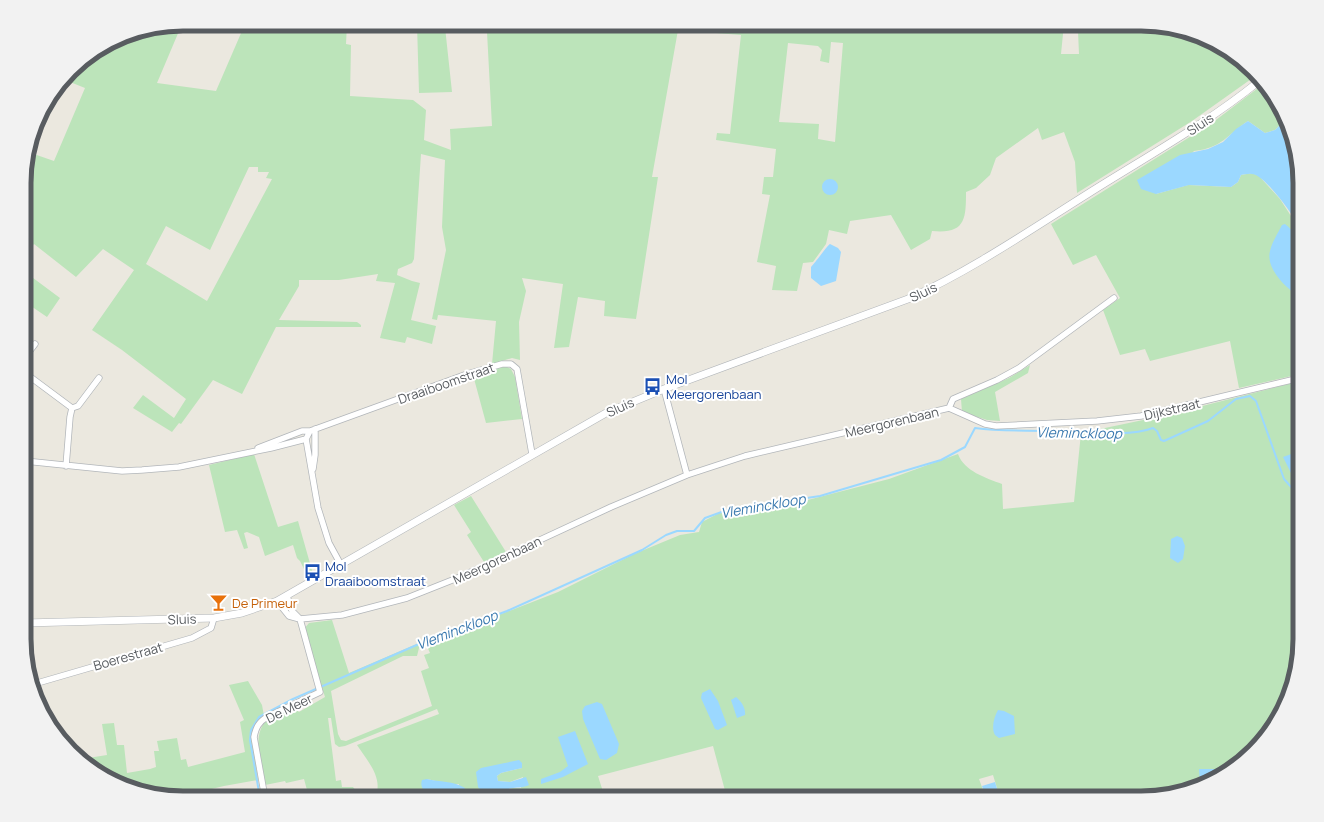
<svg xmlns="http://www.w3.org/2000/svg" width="1324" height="822" font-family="Manrope,sans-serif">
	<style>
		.green { fill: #bce4ba; fill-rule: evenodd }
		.water { fill: #9bd8ff }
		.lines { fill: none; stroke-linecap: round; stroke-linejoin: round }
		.stream { stroke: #9bd8ff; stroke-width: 2 }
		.minor-casing { stroke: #b2b6ba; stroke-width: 7 }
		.tertiary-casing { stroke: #b2b6ba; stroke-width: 8 }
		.minor { stroke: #fff; stroke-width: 5.5 }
		.tertiary { stroke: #fff; stroke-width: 7 }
		.labels { text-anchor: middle; stroke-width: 4; stroke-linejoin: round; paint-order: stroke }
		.street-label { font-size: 13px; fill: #585c60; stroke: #fff }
		.transit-label { font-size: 13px; fill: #164399; stroke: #fff; text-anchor: start }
		.food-label { font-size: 13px; fill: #c56008; stroke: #fff; text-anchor: start }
		.water-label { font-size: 14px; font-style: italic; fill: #3a79af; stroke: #fff }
		.rim { fill: none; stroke: #585c60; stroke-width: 5 }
	</style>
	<rect width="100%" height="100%" fill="#ebe8df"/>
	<path class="green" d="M182,24L157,83L216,91L245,24H347L346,44L351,45L350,96L413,100L426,110L424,140L451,150L450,129L492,126L487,32L445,27L452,92L419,93L417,24H1064L1061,54H1079L1078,31H1152L1149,25L1192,32L1229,51L1254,77L1192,121L1077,193L1075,162L1064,132L1042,140L1038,128L996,158L990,175L976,188L966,192C966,220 965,234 932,231L930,239L911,250L891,215L850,221L847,234L829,230L826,244L813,262L803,263L797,291L772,290L776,266L757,262L770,195L762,194L764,177H773L776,149L716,140L717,133L730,134L741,35L678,30L652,177H658L636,319L604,316L605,301L578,297L569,347L554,348L563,284L522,278L526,291L519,322L520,360L512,358L492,364L496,321L438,315L437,320L432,319L446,250L442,227L445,160L421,154L414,259L412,263L398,269L397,275L412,281L420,283L411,320L436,326L432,344L407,337L405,343L380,338L395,283L376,281L378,274L339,280H299V286L279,320L357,322L361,325V327H276L242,394L213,380L181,424L179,423L172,432L133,408L143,395L174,418L186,399L122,350L92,330L134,270L103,249L76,277L34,244L25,256V162L28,152L54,161L85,88L65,80L78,64L122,36ZM831,42L843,43L835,142L818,139L819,124L779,122L788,43L818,46L822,50L820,61L829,63ZM249,167H258V172H269L266,178L272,179L207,301L146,264L166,226L210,250Z
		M1262,85C1274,99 1281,103 1282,123L1275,130L1265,133L1248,121C1227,135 1222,148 1194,151L1156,194L1188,185L1231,187L1238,182L1241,175L1252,173L1259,176L1280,199L1300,230V374L1239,388L1230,341L1150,361L1145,349L1120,355L1103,310L1120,298L1096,255L1073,265L1051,224L1212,123Z
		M25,272L60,298L47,317L25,302Z
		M1030,365L1028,373L995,392L1000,421L987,420L962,412L961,399L1009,378Z
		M505,366L511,369L515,377L522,419L486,423L473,375Z
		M1300,381V649L1292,690L1273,727L1221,777L1151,798H1000L993,775L979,779L986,798H727L713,746L598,776L605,798H279L307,790L304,779L286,783L285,781L265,785C262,767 250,734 268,719C274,714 286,711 294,708L299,712L325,697L304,629L309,623L332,620L349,673L475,619L478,623L558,592L634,554L680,535L699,532L702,522L727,509L800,502L889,479L958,454C964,471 986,478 1002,484L1003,509L1074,502L1081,433L1167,415ZM426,644L430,653L424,655L429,668L421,671L432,706L346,741L341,740L338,734L331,691L403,656H417L419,648ZM437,709L439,714L357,745C366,759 381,775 377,792L356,791L353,787H342L341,780L336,781L328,718H331L335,744L339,747L345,746ZM522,768L501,773L497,776L498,781L510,782L523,777L521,788H513L490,794L476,772ZM427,779L449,784H459L458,797L428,793Z
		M254,454L278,527L298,521L313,574L308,577L300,561L297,558L293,545L265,556L259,537L247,532L244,533L248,548L244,549L237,530L225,532L209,465Z
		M471,496L506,552L484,562L467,535L471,532L454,505Z
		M248,681L262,705L264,716L253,744L258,780L224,786L178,797L132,790L95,771L88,765V758L107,755L102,724L114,723L117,745H124L127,773L150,769L156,767L154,751H159L157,741L177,738L181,760L186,759L188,767L245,752L240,722L244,720L229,685Z"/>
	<path class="water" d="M1282,113L1300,173V230C1296,217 1270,184 1259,177C1253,172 1247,174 1241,175L1238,182L1231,187L1189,185L1156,194L1141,189L1137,180L1180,155L1208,149L1223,142L1236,129L1248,121L1265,133L1275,130L1282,123Z
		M822 187a8 8 0 1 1 16 0a8 8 0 1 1-16 0Z
		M1285,224C1305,238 1300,269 1300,290L1294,293C1282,284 1266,267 1270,251C1272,242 1278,233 1282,225Z
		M830,244L838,248L841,252L836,281L821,286L811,278V267C815,263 827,246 830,244Z
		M1297,452L1300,460V478L1294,479L1283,457Z
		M1177,536L1182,538L1185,546L1183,559L1178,563L1170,558L1171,539Z
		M710,689L718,701L727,725L718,730L715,729L701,698L702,693Z
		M736,697C741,701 746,708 745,715L737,718L731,700Z
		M597,702L602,704L619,744L617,753L606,760L600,759L583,719L582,711L585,706Z
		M998,710L1004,711L1014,716L1015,734L999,738L995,735C991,728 994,717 998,710Z
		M575,731L588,764L563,777L541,784V779L560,772L568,766L558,737Z
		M519,760L522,763V768L501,773L497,776L498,781L510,782L526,777L529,785C523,788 519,787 513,788C502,790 494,795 482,792L478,787L476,772L481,768Z
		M1199,769H1218V777L1200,783Z
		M427,779C439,782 454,781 465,788L464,797C457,798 427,794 423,789C421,786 421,783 422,780Z
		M995,782L1000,798H986L982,786Z"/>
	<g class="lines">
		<path class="stream" d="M260,798L250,740L251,730L259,717L293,699L419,644L507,611L642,550L666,535L677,531H694L705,518L727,510L820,496L941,460L965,447L975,428C1001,432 1026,430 1052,431C1081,431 1127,438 1153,428L1157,431L1161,440L1164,441L1208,421L1236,399L1250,396L1256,401L1284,479L1292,488L1300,486
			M281,798C326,784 373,791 418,798
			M422,798L428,793"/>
		<defs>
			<path id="minor" d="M25,357L35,344
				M25,373L72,408L70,417L66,466
				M664,389L687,475
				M72,408L78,406L99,378
				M949,408L985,424L996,426L1097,421L1141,416L1300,378
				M949,408L953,399L997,380L1019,368L1114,298
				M258,448L302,431H310
				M25,461L122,471L142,470L179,467L271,448L306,439
				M313,469L315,455V429
				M341,565L329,543L318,508L306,439L310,431L467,374L502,364H511L517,369L532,454
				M277,601L289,616L300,619L342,615L407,598L460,577L611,507L687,475L745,456L949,408
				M34,684L192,638L211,628L214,618
				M265,798L254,737C256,727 259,722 267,717L320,692L300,619L292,611L287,596"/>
			<path id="tertiary" d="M25,623L214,618L242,613L277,601L606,413L664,389L908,299C972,270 1030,230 1089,193C1146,157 1206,124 1258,82"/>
		</defs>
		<use href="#minor" class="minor-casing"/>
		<use href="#tertiary" class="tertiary-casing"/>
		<use href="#minor" class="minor"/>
		<use href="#tertiary" class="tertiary"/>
	</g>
	<defs>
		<symbol id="bus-bare" viewBox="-9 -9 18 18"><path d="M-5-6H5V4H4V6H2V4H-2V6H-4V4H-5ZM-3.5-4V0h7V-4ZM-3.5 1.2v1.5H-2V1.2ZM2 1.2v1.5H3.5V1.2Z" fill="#1a4fb4" stroke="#fff" stroke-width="2.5" paint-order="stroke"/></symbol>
		<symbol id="bar-bare" viewBox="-9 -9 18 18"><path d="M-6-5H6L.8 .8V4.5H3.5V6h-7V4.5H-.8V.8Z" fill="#e8710a" stroke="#fff" stroke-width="2.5" paint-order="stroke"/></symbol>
	</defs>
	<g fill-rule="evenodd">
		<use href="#bus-bare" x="640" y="374" width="25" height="25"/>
		<use href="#bus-bare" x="300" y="560" width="25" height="25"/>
		<use href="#bar-bare" x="206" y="590" width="25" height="25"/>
	</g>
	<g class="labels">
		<g class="street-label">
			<text transform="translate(1200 124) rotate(-33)" y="5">Sluis</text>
			<text transform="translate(923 292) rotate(-25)" y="5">Sluis</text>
			<text transform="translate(446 383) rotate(-19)" y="5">Draaiboomstraat</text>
			<text transform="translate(620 407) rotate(-24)" y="5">Sluis</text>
			<text transform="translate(1172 409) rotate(-13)" y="5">Dijkstraat</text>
			<text transform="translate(892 422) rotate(-13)" y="5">Meergorenbaan</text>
			<text transform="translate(497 560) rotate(-25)" y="5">Meergorenbaan</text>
			<text transform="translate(182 619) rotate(-2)" y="5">Sluis</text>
			<text transform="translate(128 656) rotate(-16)" y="5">Boerestraat</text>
			<text transform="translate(289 708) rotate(-26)" y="5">De Meer</text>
		</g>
		<g class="transit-label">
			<text x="666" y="384">Mol<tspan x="666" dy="15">Meergorenbaan</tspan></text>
			<text x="325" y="571">Mol<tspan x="325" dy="15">Draaiboomstraat</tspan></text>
		</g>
		<g class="food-label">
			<text x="232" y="608">De Primeur</text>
		</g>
		<g class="water-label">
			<text transform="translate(1079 433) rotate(1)" y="5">Vleminckloop</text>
			<text transform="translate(763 506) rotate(-10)" y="5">Vleminckloop</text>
			<text transform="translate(457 630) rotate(-21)" y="5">Vleminckloop</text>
		</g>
	</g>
	<path d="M0 0H1324V822H0ZM183 31H1141A152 152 0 0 1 1293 183V639A152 152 0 0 1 1141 791H183A152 152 0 0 1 31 639V183A152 152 0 0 1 183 31Z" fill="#f2f2f2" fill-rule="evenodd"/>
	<path class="rim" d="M183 31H1141A152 152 0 0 1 1293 183V639A152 152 0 0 1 1141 791H183A152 152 0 0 1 31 639V183A152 152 0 0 1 183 31Z"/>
</svg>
